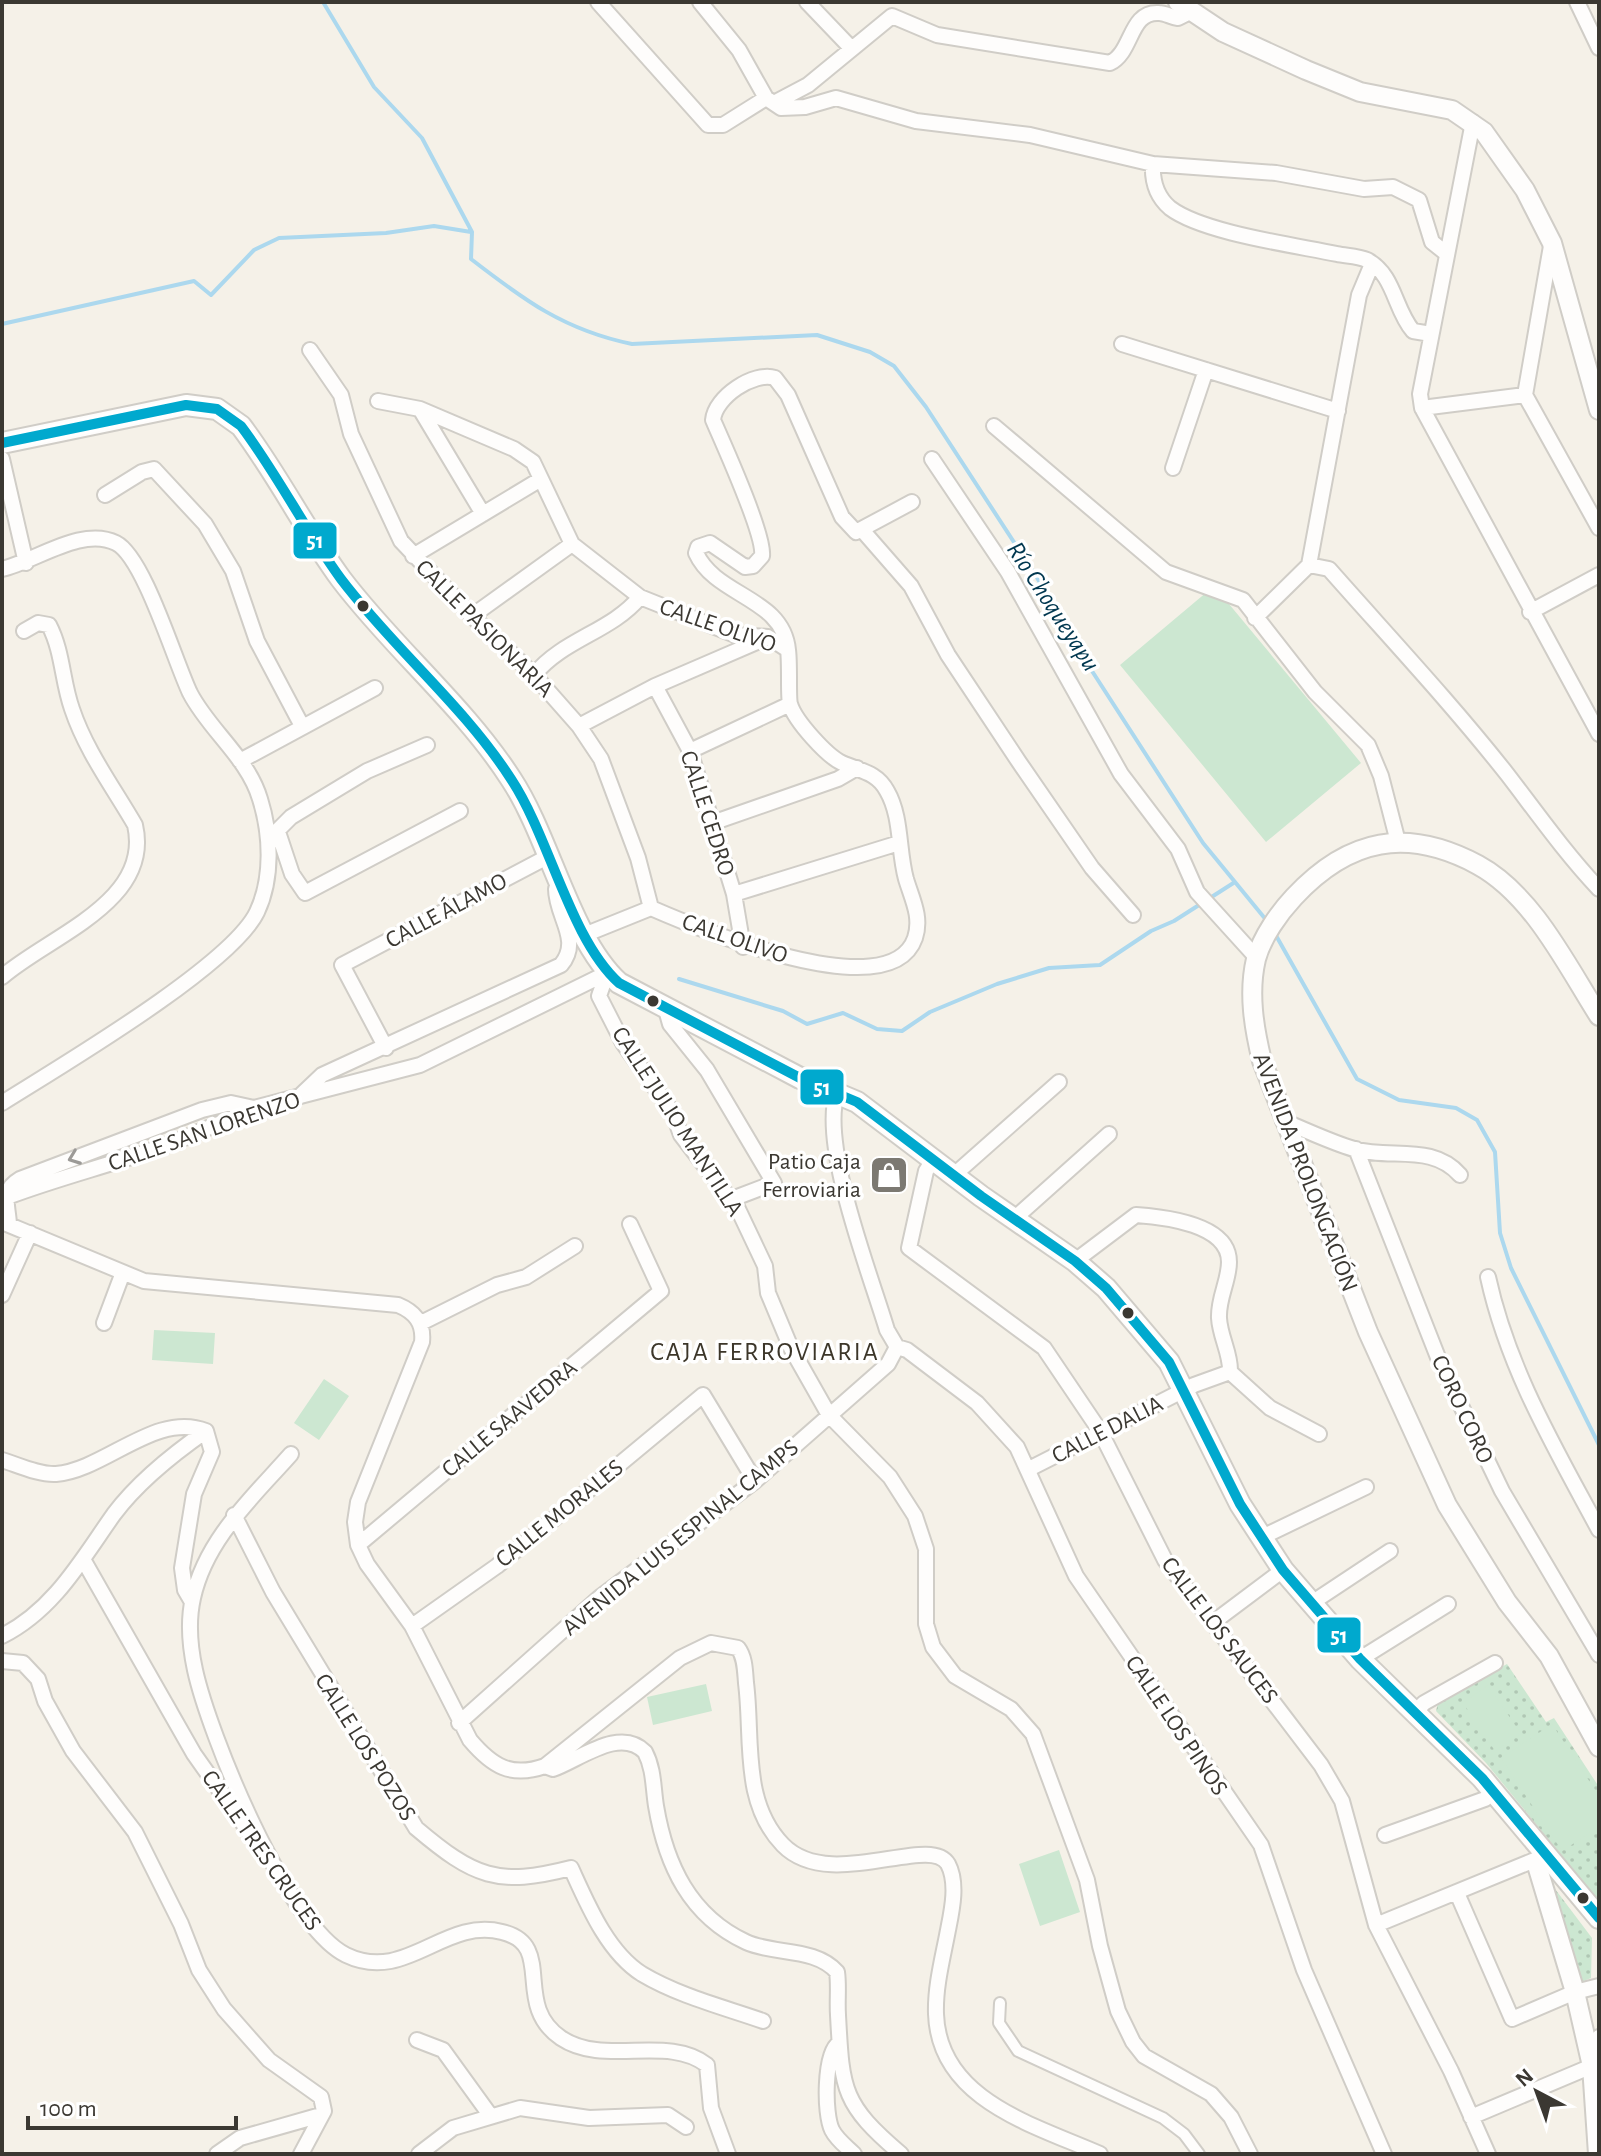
<svg xmlns="http://www.w3.org/2000/svg" width="1601" height="2156" font-family="'Alegreya Sans',sans-serif">
	<style>
		.park { fill: url(#park-dots) }
		.pitch { fill: #cce7d1 }
		.lines { fill: none; stroke-linecap: round; stroke-linejoin: round }
		.stream { stroke: #acd8ee; stroke-width: 4 }
		.pedestrian-casing { stroke: #d0cdc7; stroke-width: 14 }
		.minor-casing { stroke: #d0cdc7; stroke-width: 18 }
		.tertiary-casing { stroke: #d0cdc7; stroke-width: 22 }
		.secondary-casing { stroke: #d0cdc7; stroke-width: 24 }
		.pedestrian { stroke: #fefdfc; stroke-width: 10 }
		.minor { stroke: #fefdfc; stroke-width: 14 }
		.tertiary { stroke: #fefdfc; stroke-width: 18 }
		.secondary { stroke: #fefdfc; stroke-width: 20 }
		.bus-1-casing { stroke: #fff; stroke-width: 16 }
		.bus-1 { stroke: #00a9ce; stroke-width: 10 }
		.oneway { stroke: #9c9a97 }
		.bus-dot { fill: #3b3832; stroke: #fff; stroke-width: 3 }
		.labels { text-anchor: middle; stroke-width: 7; stroke-linejoin: round; paint-order: stroke }
		.street-label { font-size: 24px; fill: #3b3832; stroke: #fff }
		.poi-label { font-size: 24px; fill: #3b3832; stroke: #fff; text-anchor: end }
		.water-label { font-size: 26px; font-style: italic; fill: #00374f; stroke: #fff }
		.neighbourhood-label { font-size: 26px; letter-spacing: 2px; fill: #3c3629; stroke: #fff }
		.line-badge { stroke: #fff; stroke-width: 3 }
		.badge-label { font-size: 22px; text-anchor: middle; font-weight: bold; fill: #fff }
	</style>
	<defs>
		<pattern id="park-dots" width="8" height="8" patternUnits="userSpaceOnUse" patternTransform="scale(2)"><rect width="8" height="8" fill="#cce7d1"/><path d="M2 2h.1M6 6h.1" fill="none" stroke="#b0c7b4" stroke-width="1.8" stroke-linecap="round"/></pattern>
	</defs>
	<rect width="100%" height="100%" fill="#f5f1e8"/>
	<path class="park" d="M1507,1664L1546,1722L1554,1718L1599,1787V1901L1486,1763L1436,1711L1438,1703Z
		M1549,1881L1592,1938L1591,1978L1581,1982Z"/>
	<path class="pitch" d="M1214,586L1361,763L1266,842L1120,665Z
		M154,1330L215,1333L213,1364L152,1360Z
		M324,1379L349,1396L319,1440L294,1423Z
		M706,1684L712,1711L653,1725L647,1697Z
		M1488,1685L1521,1734L1495,1751L1463,1703Z
		M1552,1724L1599,1796V1827L1562,1851L1501,1758Z
		M1059,1850L1080,1912L1040,1926L1019,1864Z"/>
	<g class="lines">
		<path class="stream" d="M323,2L374,87L422,138L472,232L471,259C524,300 564,330 632,344L817,335L870,352L894,366L926,407L1036,576L1092,671L1203,843L1267,921
			M2,324L194,281L211,295L254,250L279,238L386,233L434,226L471,232
			M1274,932L1357,1079L1399,1100L1456,1108L1477,1120L1495,1152L1500,1233L1511,1268L1599,1445
			M679,979L783,1011L807,1024L843,1013L877,1029L902,1031L930,1012L997,984L1049,968L1100,965L1151,931L1174,921L1235,882"/>
		<defs>
			<path id="pedestrian" d="M1000,2003L999,2023L1018,2051L1163,2118L1184,2134L1199,2154"/>
			<path id="minor" d="M598,2L708,125H723L766,98
				M700,2L739,50L766,98L781,108L805,107L836,98L916,121L1030,135L1153,164L1276,173L1364,189L1393,187L1419,200L1432,242L1447,254
				M807,2L852,49
				M1577,2L1599,48
				M774,103L808,85L892,16L937,35L1110,63C1133,52 1129,11 1159,13C1165,13 1171,17 1178,18L1192,11
				M1473,122L1420,394L1422,408L1599,734
				M1153,164C1152,181 1156,196 1170,208C1203,233 1294,245 1337,254C1346,256 1358,256 1367,260C1395,275 1394,309 1413,331L1431,334
				M1551,246L1525,395L1599,528
				M1122,344L1338,411
				M310,350L341,395L351,434L401,541L472,616L534,675L579,726L601,759L638,858L651,908
				M378,401L420,409L514,449L533,462L572,544L640,597L735,635L768,637L788,650C790,664 788,697 790,704C795,721 827,756 842,763C860,771 877,772 887,791C902,817 898,850 906,879C912,899 922,917 915,938C890,1010 697,928 651,908
				M1422,408L1525,395
				M420,409L483,514
				M994,426L1166,572L1243,600L1315,692L1368,745L1381,776L1398,842
				M2,459L26,563
				M932,459L1008,572L1121,774L1178,849L1197,892L1256,957
				M1173,468L1206,370
				M105,495L142,472L154,469L205,524L233,571L257,641L302,726
				M863,531L911,586L948,655L1019,762L1092,868L1133,915
				M413,556L541,479
				M1309,565L1359,295L1372,264
				M2,569C36,561 82,526 116,543C144,557 175,662 190,693C209,730 248,758 260,799C271,834 273,878 257,912C231,966 59,1067 2,1103
				M1530,612L1599,575
				M472,616L572,544
				M1255,618L1309,565L1329,569C1389,637 1451,703 1507,774C1537,813 1565,853 1599,889
				M788,650C783,597 716,597 696,553L698,547L710,543L745,567L753,566L762,556C765,536 724,445 713,420C715,397 754,371 775,378L788,395L842,517L856,532L912,502
				M534,675C563,639 611,632 640,597
				M655,686L690,751L734,894L743,947
				M579,726L655,686L764,639
				M690,751L790,704
				M240,761L375,688
				M712,823L838,779L857,768
				M278,832L292,874L305,893L460,811
				M271,837L291,817L367,771L427,745
				M734,894L899,843
				M584,935L651,908
				M607,973L599,996L623,1043L673,1113L681,1135L738,1209L765,1266L768,1293L791,1348L829,1415L890,1477L915,1516L926,1549V1624L933,1647L955,1676L1011,1709L1033,1734L1087,1880L1100,1946L1118,2011L1133,2042L1144,2056L1211,2094L1231,2117L1250,2154
				M2,977C49,936 153,902 135,825C113,787 86,751 72,709C62,681 63,652 49,625L38,623L24,631
				M665,1006L670,1024L707,1070L774,1183L732,1199
				M386,1048L342,965L551,855
				M837,1093C820,1146 870,1273 887,1330L897,1347
				M302,1094L322,1075L561,965C582,940 556,917 556,889
				M1283,1121C1306,1130 1330,1142 1354,1149C1391,1160 1432,1143 1460,1175
				M1356,1149L1439,1360L1502,1491L1599,1655
				M933,1160L926,1171L909,1248L1044,1348L1100,1431L1165,1560L1321,1765L1342,1801L1376,1925L1451,2071L1488,2154
				M954,1175L1059,1082
				M7,1193L10,1196C74,1172 141,1158 203,1130C221,1122 237,1119 254,1108L420,1065L607,973
				M1015,1218L1109,1134
				M2,1222L144,1281L398,1305C415,1312 424,1323 422,1342L358,1502L355,1522L358,1545L367,1564L412,1626L470,1740C492,1766 511,1778 545,1766L680,1658L711,1643L738,1648C745,1657 745,1671 746,1683C753,1738 741,1802 783,1845C830,1893 930,1833 948,1864C958,1883 952,1910 948,1930C943,1957 935,1986 936,2014C939,2100 1034,2125 1100,2154
				M9,1224C8,1204 0,1191 20,1179L202,1110L231,1103L254,1108
				M1075,1261L1136,1215C1164,1217 1229,1224 1229,1262C1229,1281 1218,1298 1219,1318C1220,1337 1231,1354 1230,1372L1270,1408L1319,1434
				M1488,1277C1508,1369 1555,1448 1599,1530
				M2,1295L30,1233
				M104,1323L122,1275
				M421,1323L497,1285L526,1277L575,1246
				M897,1347L907,1350L977,1403L1017,1447L1076,1576L1261,1845L1304,1970L1384,2154
				M291,1454C253,1497 206,1539 193,1598C188,1620 190,1647 195,1670C209,1734 287,1926 346,1955C406,1984 444,1917 502,1932C557,1945 511,2004 561,2038C604,2067 667,2034 707,2065L711,2108L728,2154
				M2,1460C18,1465 39,1475 56,1474C105,1470 156,1411 206,1431L212,1452L194,1494L182,1568L185,1590L192,1602
				M1029,1469L1194,1385L1230,1372
				M234,1515L273,1592L416,1828C474,1877 497,1887 571,1868C587,1903 607,1952 642,1974C679,1996 723,2007 763,2021
				M1260,1538L1366,1487
				M358,1545L661,1291L630,1224
				M84,1561L194,1754L259,1846
				M1310,1604L1390,1551
				M1215,1621L1283,1570
				M412,1626L497,1566L703,1395L755,1481
				M2,1636C54,1610 82,1559 114,1514C138,1482 173,1454 206,1431
				M1360,1659L1448,1604
				M2,1661L23,1663L38,1679L45,1701L73,1751L135,1832L181,1924L199,1970L224,2009L269,2060L321,2097L324,2111L301,2154
				M1415,1712L1424,1703L1495,1663
				M459,1723L599,1598L755,1481L888,1364L897,1347
				M545,1766L553,1769C579,1760 620,1726 645,1752C654,1769 653,1787 656,1806C666,1865 690,1916 746,1942C774,1955 815,1947 837,1972C839,1985 837,2001 838,2015C842,2090 842,2104 901,2154
				M1385,1835L1485,1799L1494,1791
				M1457,1893L1512,2019L1575,1992L1599,1986
				M1376,1925L1542,1857
				M417,2040L443,2050L490,2115
				M839,2043C824,2053 824,2114 832,2130C837,2140 847,2147 854,2154
				M1471,2117L1592,2066L1599,2037
				M217,2154L240,2138L321,2115
				M419,2154L453,2128L520,2108L589,2118L668,2115L686,2127"/>
			<path id="tertiary" d="M1178,2L1223,32L1306,70L1360,92L1452,110L1484,132L1525,190L1552,243L1599,410
				M1599,1016C1567,966 1533,895 1478,865C1407,827 1349,838 1294,897C1279,913 1262,937 1256,959C1248,993 1254,1028 1262,1061L1368,1332L1447,1505L1507,1602L1549,1656L1599,1747
				M1536,1862L1575,1992L1592,2066L1598,2154"/>
			<path id="secondary" d="M2,443L186,405L217,409L241,426C278,475 305,530 341,579C394,649 464,706 511,779C550,838 570,939 619,983L800,1078L857,1102L981,1196L1075,1261L1106,1288L1169,1362L1240,1504L1283,1570L1360,1659L1482,1778L1599,1918"/>
		</defs>
		<use href="#pedestrian" class="pedestrian-casing"/>
		<use href="#minor" class="minor-casing"/>
		<use href="#tertiary" class="tertiary-casing"/>
		<use href="#secondary" class="secondary-casing"/>
		<use href="#pedestrian" class="pedestrian"/>
		<use href="#minor" class="minor"/>
		<use href="#tertiary" class="tertiary"/>
		<use href="#secondary" class="secondary"/>
		<defs>
			<path id="bus-1" d="M2,443L186,405L217,409L241,426C278,475 305,530 341,579C394,649 464,706 511,779C550,838 570,939 619,983L800,1078L857,1102L981,1196L1075,1261L1106,1288L1169,1362L1240,1504L1283,1570L1360,1659L1482,1778L1599,1918"/>
		</defs>
		<use href="#bus-1" class="bus-1-casing"/>
		<use href="#bus-1" class="bus-1"/>
	</g>
	<defs><path id="oneway-chevron" d="M-2-3.5L2.5 0L-2 3.5" fill="none" stroke-width="1.6" stroke-linecap="round" stroke-linejoin="round" transform="scale(2)"/></defs>
	<use class="oneway" href="#oneway-chevron" transform="translate(74 1158) rotate(159)"/>
	<defs>
		<symbol id="shop-square" viewBox="-11 -11 22 22"><rect x="-9" y="-9" width="18" height="18" rx="4" fill="#7c7972" stroke="#fff"/><path d="M-5-2.5h2.3a2.7 3.5 0 0 1 5.4 0H5L5.5 6h-11ZM-1.5-2.5h3a1.5 2.3 0 0 0-3 0Z" fill="#fff"/></symbol>
	</defs>
	<g fill-rule="evenodd">
		<use href="#shop-square" x="867" y="1153" width="44" height="44"/>
	</g>
	<g class="bus-dot">
		<circle cx="363" cy="606" r="7"/>
		<circle cx="653" cy="1001" r="7"/>
		<circle cx="1128" cy="1313" r="7"/>
		<circle cx="1583" cy="1898" r="7"/>
	</g>
	<g class="labels">
		<g class="street-label">
			<text transform="translate(718 625) rotate(19)" y="8">CALLE OLIVO</text>
			<text transform="translate(485 628) rotate(45)" y="8">CALLE PASIONARIA</text>
			<text transform="translate(708 813) rotate(72)" y="8">CALLE CEDRO</text>
			<text transform="translate(446 910) rotate(-28)" y="8">CALLE ÁLAMO</text>
			<text transform="translate(735 938) rotate(19)" y="8">CALL OLIVO</text>
			<text transform="translate(678 1121) rotate(57)" y="8">CALLE JULIO MANTILLA</text>
			<text transform="translate(204 1131) rotate(-19)" y="8">CALLE SAN LORENZO</text>
			<text transform="translate(1306 1172) rotate(69)" y="8">AVENIDA PROLONGACIÓN</text>
			<text transform="translate(1463 1409) rotate(65)" y="8">CORO CORO</text>
			<text transform="translate(509 1418) rotate(-40)" y="8">CALLE SAAVEDRA</text>
			<text transform="translate(1107 1429) rotate(-27)" y="8">CALLE DALIA</text>
			<text transform="translate(559 1513) rotate(-39)" y="8">CALLE MORALES</text>
			<text transform="translate(680 1537) rotate(-39)" y="8">AVENIDA LUIS ESPINAL CAMPS</text>
			<text transform="translate(1220 1630) rotate(53)" y="8">CALLE LOS SAUCES</text>
			<text transform="translate(1177 1725) rotate(56)" y="8">CALLE LOS PINOS</text>
			<text transform="translate(366 1747) rotate(58)" y="8">CALLE LOS POZOS</text>
			<text transform="translate(262 1850) rotate(55)" y="8">CALLE TRES CRUCES</text>
		</g>
		<g class="poi-label">
			<text x="861" y="1169">Patio Caja<tspan x="861" dy="28">Ferroviaria</tspan></text>
		</g>
		<g class="water-label">
			<text transform="translate(1054 606) rotate(57)" y="9">Río Choqueyapu</text>
		</g>
		<g class="neighbourhood-label">
			<text x="765" y="1360">CAJA FERROVIARIA</text>
		</g>
	</g>
	<g class="line-badge">
		<rect x="292" y="521" width="46" height="39" rx="8" fill="#00a9ce"/>
		<rect x="799" y="1068" width="46" height="38" rx="8" fill="#00a9ce"/>
		<rect x="1316" y="1616" width="46" height="38" rx="8" fill="#00a9ce"/>
	</g>
	<g class="badge-label">
		<text x="315" y="548">51</text>
		<text x="822" y="1095">51</text>
		<text x="1339" y="1643">51</text>
	</g>
	<rect width="1601" height="2156" fill="none" stroke="#3b3832" stroke-width="8"/>
	<g transform="translate(1537 2092) rotate(319)" stroke="#ffffff" stroke-width="6" paint-order="stroke">
	<path d="M0-6L14 30L0 20L-14 30Z" fill="#3b3832"/>
	<text y="-12" font-size="22" font-weight="bold" text-anchor="middle" fill="#3b3832">N</text>
	</g>
	<path d="M28 2116v12h208v-12" fill="none" stroke="#3b3832" stroke-width="4"/>
	<text x="40" y="2116" font-size="24" fill="#3b3832" stroke="#ffffff" stroke-width="6" paint-order="stroke">100 m</text>
</svg>
